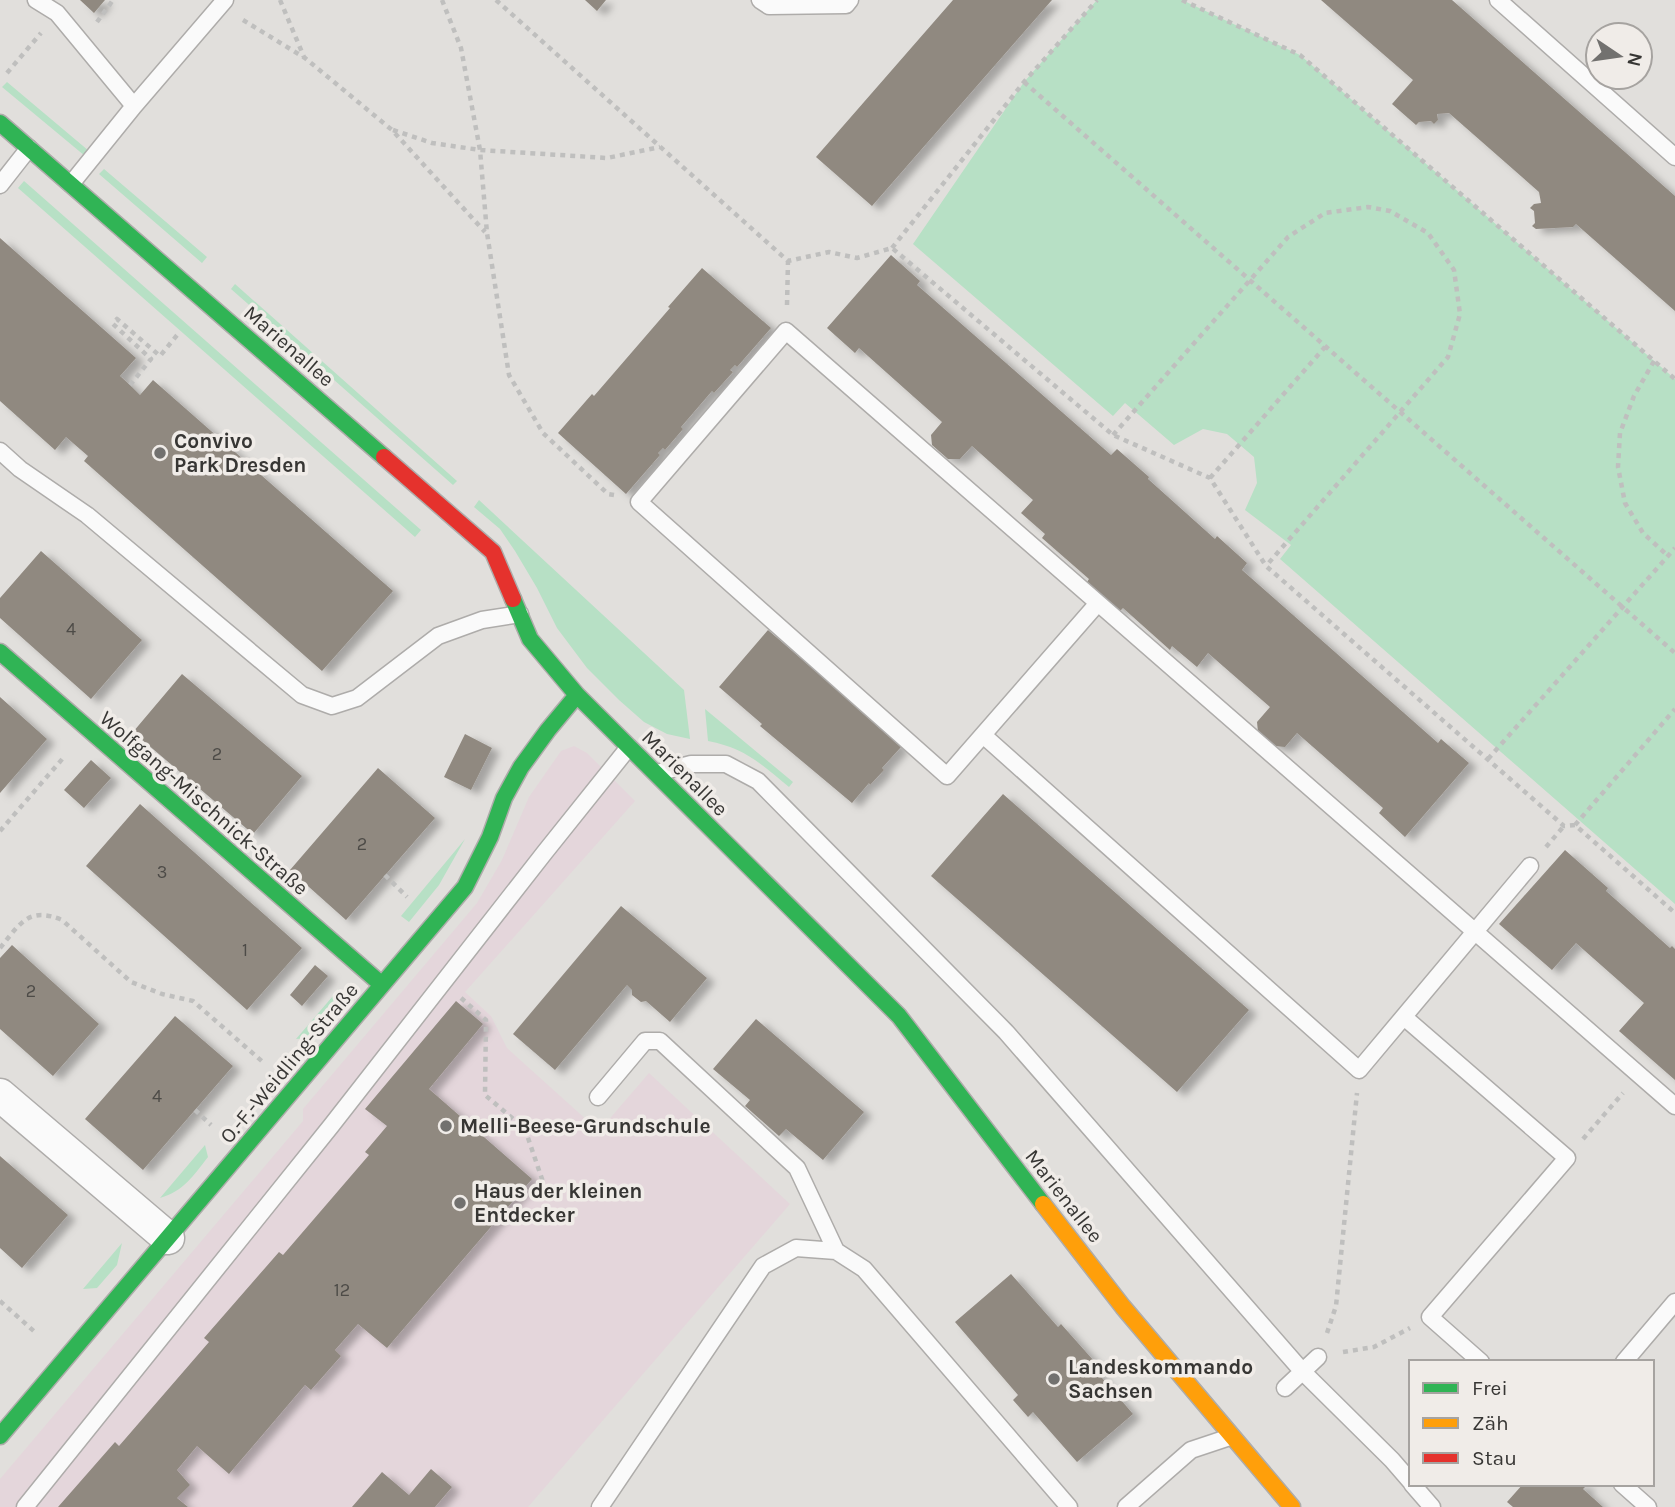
<svg xmlns="http://www.w3.org/2000/svg" width="1675" height="1507" font-family="Karla,sans-serif">
	<style>
		.education { fill: #e4d6db }
		.green { fill: #b7e0c5 }
		.building { fill: #908980; filter: url(#shadow) }
		.lines { fill: none; stroke-linecap: round; stroke-linejoin: round }
		.lane-casing { stroke: #aeacaa; stroke-width: 19 }
		.street-casing { stroke: #aeacaa; stroke-width: 35 }
		.fast-casing { stroke: #aeacaa; stroke-width: 19 }
		.slow-casing { stroke: #aeacaa; stroke-width: 19 }
		.jam-casing { stroke: #aeacaa; stroke-width: 19 }
		.path { stroke: #bfbfbe; stroke-width: 4.5; stroke-dasharray: 5 5; stroke-linecap: butt }
		.lane { stroke: #fafafa; stroke-width: 16 }
		.street { stroke: #fafafa; stroke-width: 32 }
		.fast { stroke: #30b455; stroke-width: 16 }
		.slow { stroke: #ff9f0a; stroke-width: 16 }
		.jam { stroke: #e5322d; stroke-width: 16 }
		.poi-dot { fill: #72716f; stroke: #f0ece8; stroke-width: 2.5 }
		.labels { text-anchor: middle; stroke-width: 7; stroke-linejoin: round; paint-order: stroke }
		.number-label { font-size: 18px; fill: #4d4b47 }
		.street-label { font-size: 21px; fill: #373634; stroke: #f0ece8 }
		.poi-label { font-size: 21px; font-weight: bold; fill: #373634; stroke: #f0ece8; text-anchor: start }
	</style>
	<defs>
		<filter id="shadow"><feDropShadow dx="8" dy="4.5" stdDeviation="3.5" flood-color="#0004"/></filter>
	</defs>
	<rect width="100%" height="100%" fill="#e1dfdc"/>
	<path class="education" d="M574,746L587,753L635,801L465,992L491,1016L507,1048L599,1131L649,1073L790,1204L528,1507H0V1479L303,1121V1109L477,903L502,860L529,797L561,751Z"/>
	<path class="green" d="M1097,0H1182L1300,55L1675,379V904L1280,559L1291,545L1245,510L1257,483L1254,457L1227,434L1203,429L1174,445L1125,403L1113,416L913,244L1024,82Z
		M7,82L89,151L85,156L2,87Z
		M104,169L207,257L202,263L99,174Z
		M24,181L421,530L415,537L18,188Z
		M235,284L457,481L453,485L231,289Z
		M479,500L684,690L690,739L667,734L644,722L619,700L587,668L557,628L537,588L515,551L500,529L474,507Z
		M705,709L793,782L789,787C761,764 745,748 708,741Z
		M465,839L439,885L409,922L401,916Z
		M339,989L340,1003L309,1038L296,1039Z
		M205,1145L208,1157C193,1176 184,1191 160,1198Z
		M122,1243L117,1265L97,1288L83,1289Z"/>
	<path class="building" d="M80,0H105L94,13Z
		M585,0H606L597,11Z
		M953,0H1052L872,206L816,157Z
		M1321,0H1452L1675,196V311L1576,224L1573,227L1536,229L1532,226L1535,223L1534,211L1530,208L1534,204L1541,203L1539,192L1449,113L1437,114L1438,120L1434,124L1431,121L1419,122L1416,125L1392,104L1413,80Z
		M0,238L136,358L120,376L130,385L140,395L153,380L393,591L322,671L84,461L88,456L66,437L55,450L0,401Z
		M891,255L920,281L917,285L1111,455L1117,449L1149,477L1148,479L1215,539L1217,536L1247,563L1242,570L1438,743L1441,739L1469,763L1405,837L1379,813L1383,808L1297,733L1285,747L1275,746L1258,732L1257,722L1270,707L1208,653L1197,667L1172,646L1170,650L1123,608L1120,611L1087,582L1089,579L1042,538L1045,534L1021,513L1033,500L972,446L960,459H948L932,445L931,435L942,422L859,348L855,353L827,328Z
		M702,268L771,328L737,367L735,365L730,370L733,372L714,393L712,391L681,427L683,429L665,450L663,448L658,453L660,455L626,494L558,433L592,394L594,396L670,308L668,307Z
		M41,551L142,640L91,699L0,618V598Z
		M768,630L812,668L815,666L862,707L859,710L901,747L882,768L884,770L870,785L869,783L852,803L760,726L762,724L719,687Z
		M182,674L302,776L253,834L133,732Z
		M0,697L47,739L0,793Z
		M465,734L492,748L471,790L444,777Z
		M91,760L111,778L84,808L64,790Z
		M378,768L435,818L346,920L290,870Z
		M1003,794L1249,1010L1177,1092L931,876Z
		M140,804L302,948L247,1010L86,866Z
		M1565,850L1608,888L1606,891L1670,948L1672,946L1675,949V1080L1619,1031L1644,1003L1576,943L1552,970L1499,924Z
		M621,906L707,978L670,1022L646,1001L641,1002L632,995V990L627,985L555,1070L513,1034Z
		M12,945L99,1024L53,1076L0,1029V958Z
		M315,965L328,976L302,1006L290,995Z
		M456,1001L483,1024L429,1089L532,1179L387,1348L358,1324L335,1350L341,1356L311,1390L305,1385L229,1474L197,1446L177,1470L190,1485L177,1498L188,1507H58L115,1442L119,1446L209,1342L204,1338L279,1252L283,1255L369,1155L365,1152L387,1126L365,1109Z
		M175,1016L233,1066L143,1170L85,1119Z
		M756,1019L864,1112L823,1160L786,1129L779,1136L745,1106L750,1100L713,1069Z
		M0,1156L68,1215L22,1268L0,1248Z
		M1011,1274L1058,1327L1061,1324L1094,1361L1090,1364L1133,1414L1077,1462L1033,1412L1028,1417L1013,1400L1018,1395L955,1322Z
		M431,1469L452,1487L435,1507H352L382,1472L409,1495Z
		M1523,1484H1588L1583,1489L1603,1507H1513L1507,1502Z"/>
	<g class="lines">
		<defs>
			<path id="lane" d="M36,0L57,13L134,106
				M760,0L769,6L846,5L850,0
				M1498,0L1675,157
				M71,184L134,106L225,0
				M0,185L29,148
				M0,451L20,469L87,515L302,695L332,706L357,698L438,636L482,620L520,614
				M1098,603L947,776L639,502L786,331L1675,1106
				M983,735L1359,1070L1530,866
				M657,773L691,764H726L758,781L1006,1032L1303,1372L1392,1460L1411,1482
				M1404,1017L1567,1158L1430,1317L1481,1362
				M598,1097L645,1041H660L797,1168L836,1251
				M1624,1362L1675,1302
				M1285,1388L1318,1357
				M1412,1484L1432,1507
				M1622,1484L1648,1507
				M25,1507L331,1126L545,852L629,747
				M600,1507L763,1266L796,1248L836,1251L864,1269L1069,1507
				M1126,1507L1191,1450L1230,1437"/>
			<path id="street" d="M0,1095L168,1238"/>
			<path id="fast" d="M0,123L384,457
				M513,599L530,639L577,695L899,1016L1043,1204
				M0,652L381,984
				M0,1436L465,887L490,837L504,798L521,767L548,730L577,695"/>
			<path id="slow" d="M1043,1204L1123,1307L1292,1507"/>
			<path id="jam" d="M384,457L493,552L513,599"/>
		</defs>
		<use href="#lane" class="lane-casing"/>
		<use href="#street" class="street-casing"/>
		<use href="#fast" class="fast-casing"/>
		<use href="#slow" class="slow-casing"/>
		<use href="#jam" class="jam-casing"/>
		<path class="path" d="M280,0L304,57
			M442,0L461,48L480,150L487,233L509,375L543,433L608,494L614,495
			M496,0L788,261L829,252L857,258L892,248L1113,435L1210,478L1266,566L1564,826L1575,825L1675,913
			M1182,0L1300,55L1675,379
			M243,20L305,58L392,130L485,232
			M97,22L113,0
			M7,73L41,33
			M1024,82L1675,653
			M393,130L432,143L480,150L607,158L660,147
			M892,248L1024,82L1097,0
			M787,305L788,261
			M1654,361L1634,396L1620,433L1618,467L1625,503L1643,533L1668,556
			M130,385L151,359L113,324L117,319L160,356L178,334
			M1113,435L1288,237L1325,213L1368,207L1390,211L1428,233L1454,270L1460,314L1448,357L1266,566
			M1210,478L1325,347
			M1488,759L1675,548
			M1575,825L1675,709
			M0,831L64,757
			M1546,847L1564,826
			M385,875L407,897
			M0,948C20,924 28,906 62,920L131,982L162,994L193,1001L264,1063
			M461,998L486,1020L485,1095L525,1129L544,1185
			M195,1110L211,1125
			M1583,1139L1623,1093
			M0,1301L36,1333
			M1327,1333L1336,1306L1357,1093
			M1343,1352L1374,1347L1410,1328"/>
		<use href="#lane" class="lane"/>
		<use href="#street" class="street"/>
		<use href="#fast" class="fast"/>
		<use href="#slow" class="slow"/>
		<use href="#jam" class="jam"/>
	</g>
	<g class="poi-dot">
		<circle cx="160" cy="453" r="7"/>
		<circle cx="446" cy="1126" r="7"/>
		<circle cx="460" cy="1203" r="7"/>
		<circle cx="1054" cy="1379" r="7"/>
	</g>
	<g class="labels">
		<g class="number-label">
			<text x="71" y="635">4</text>
			<text x="217" y="760">2</text>
			<text x="362" y="850">2</text>
			<text x="162" y="878">3</text>
			<text x="245" y="956">1</text>
			<text x="31" y="997">2</text>
			<text x="157" y="1102">4</text>
			<text x="342" y="1296">12</text>
		</g>
		<g class="street-label">
			<text transform="translate(289 346) rotate(41)" y="7">Marienallee</text>
			<text transform="translate(685 773) rotate(45)" y="7">Marienallee</text>
			<text transform="translate(204 803) rotate(41)" y="7">Wolfgang-Mischnick-Straße</text>
			<text transform="translate(289 1063) rotate(-50)" y="7">O.-F.-Weidling-Straße</text>
			<text transform="translate(1064 1196) rotate(52)" y="7">Marienallee</text>
		</g>
		<g class="poi-label">
			<text x="174" y="448">Convivo<tspan x="174" dy="24">Park Dresden</tspan></text>
			<text x="460" y="1133">Melli-Beese-Grundschule</text>
			<text x="474" y="1198">Haus der kleinen<tspan x="474" dy="24">Entdecker</tspan></text>
			<text x="1068" y="1374">Landeskommando<tspan x="1068" dy="24">Sachsen</tspan></text>
		</g>
	</g>
	<rect x="1409" y="1360" width="245" height="126" fill="#f0ece8" stroke="#a6a3a0" stroke-width="2"/>
	<rect x="1423" y="1383" width="35" height="10" fill="#30b455" stroke="#a6a3a0" stroke-width="2"/>
	<text x="1472" y="1395" font-size="21" fill="#373634">Frei</text>
	<rect x="1423" y="1418" width="35" height="10" fill="#ff9f0a" stroke="#a6a3a0" stroke-width="2"/>
	<text x="1472" y="1430" font-size="21" fill="#373634">Zäh</text>
	<rect x="1423" y="1453" width="35" height="10" fill="#e5322d" stroke="#a6a3a0" stroke-width="2"/>
	<text x="1472" y="1465" font-size="21" fill="#373634">Stau</text>
	<g transform="translate(1619 56) rotate(103)"><circle r="33" fill="#f0ece8" stroke="#a6a3a0" stroke-width="2"/>
	<path d="M0-5L12 26L0 18L-12 26Z" fill="#72716f"/>
	<text y="-10" font-size="19" font-weight="bold" text-anchor="middle" fill="#373634">N</text>
	</g>
</svg>
